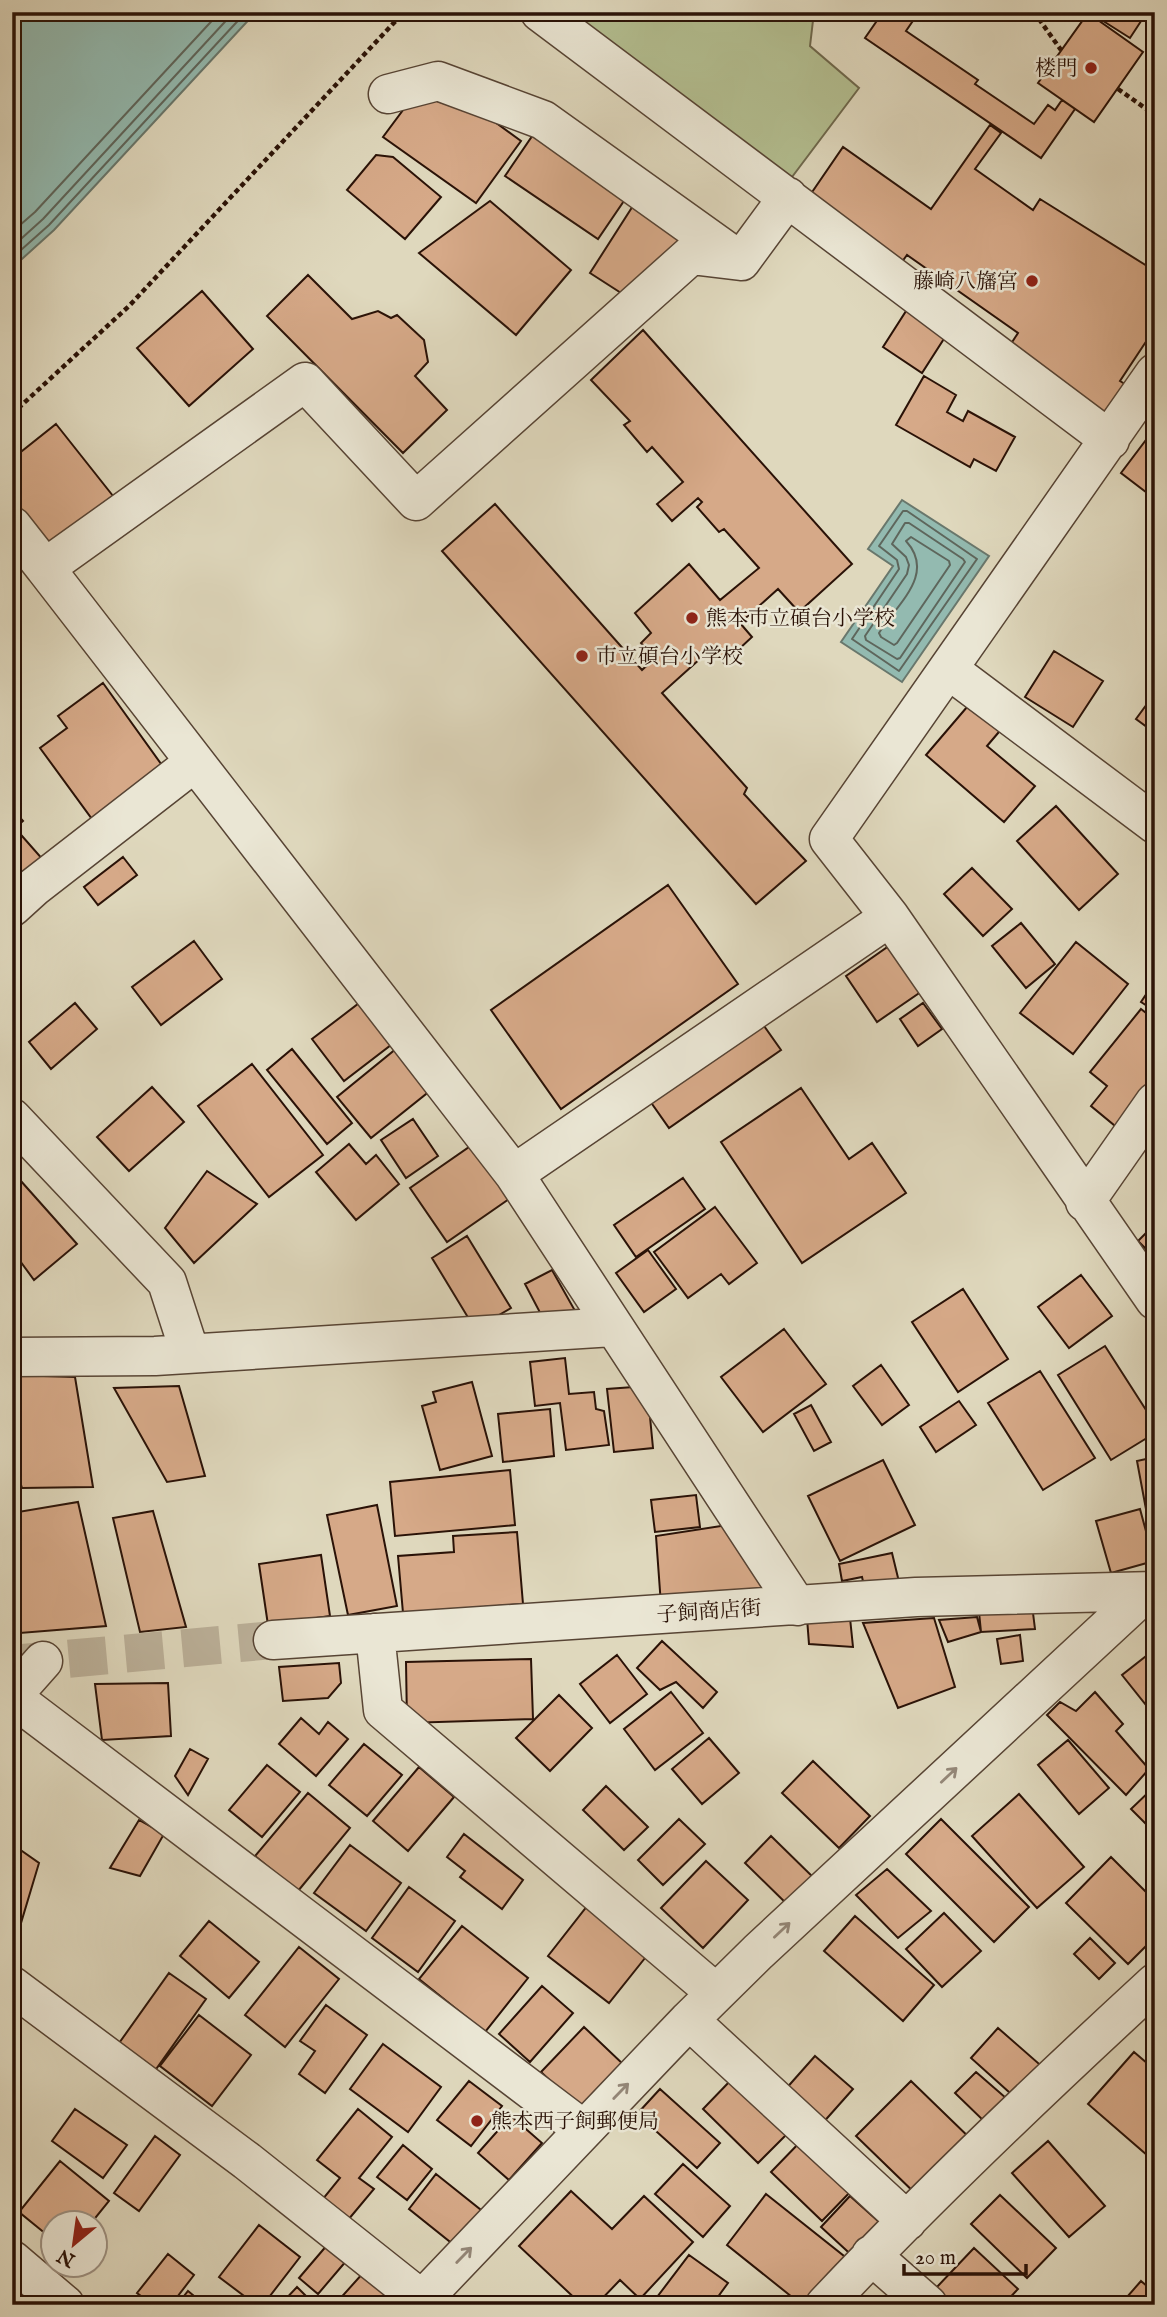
<svg xmlns="http://www.w3.org/2000/svg" width="1167" height="2317" font-family="'IM FELL English','Noto Serif JP',serif">
	<style>
		.green { fill: #b3be90; stroke: #6e684c; stroke-width: 2 }
		.water { fill: #93bab0; stroke: #69776c; stroke-width: 2 }
		.lines { fill: none; stroke-linecap: round; stroke-linejoin: round }
		.shore { stroke: #5e665c; stroke-width: 2 }
		.building { fill: #d6a988; stroke: #2a1207; stroke-width: 2 }
		.minor-tunnel { stroke: #bbb099; stroke-width: 38; stroke-dasharray: 38 19; stroke-linecap: butt }
		.minor-casing { stroke: #574434; stroke-width: 41 }
		.path { stroke: #2a1207; stroke-width: 4.5; stroke-dasharray: 5 3.5; stroke-linecap: butt }
		.minor { stroke: #eae6d4; stroke-width: 38 }
		.oneway { stroke: #948778 }
		.poi-dot { fill: #8f2418; stroke: #eae6d4; stroke-width: 2.5 }
		.labels { text-anchor: middle; stroke-width: 5; stroke-linejoin: round; paint-order: stroke }
		.poi-label { font-size: 21px; fill: #2a1207; stroke: #eae6d4; text-anchor: start }
		.street-label { font-size: 21px; fill: #2a1207; stroke: #eae6d4 }
	</style>
	<rect width="100%" height="100%" fill="#dfd8bd"/>
	<filter id="stains"><feTurbulence type="fractalNoise" baseFrequency=".00286" numOctaves="4"/><feColorMatrix values="0 0 0 0 .2 0 0 0 0 .09 0 0 0 0 .02 0 0 0 .5 -.17"/></filter>
	<radialGradient id="worn" r=".72"><stop offset=".6" stop-color="#630" stop-opacity="0"/><stop offset="1" stop-color="#630" stop-opacity=".3"/></radialGradient>
	<path class="green" d="M555,12H814L810,46L859,88L792,177L769,175Z"/>
	<path class="water" d="M12,12H256L54,230L12,268Z
		M902,500L989,556L902,682L841,642L893,566L868,549Z"/>
	<g class="lines">
		<path class="shore" d="M12,232L35,212L220,12
			M12,247L43,219L234,12
			M12,258L49,225L246,12
			M903,511H907L977,559L899,671L852,639L899,569L897,560L879,546Z
			M905,523H909L963,559L965,562L900,658L897,659L866,640L865,636L907,574L909,565L906,557L892,544Z
			M911,537L949,561L950,565L897,643L894,645L881,637L879,633C898,603 936,574 906,541Z"/>
	</g>
	<path class="building" d="M883,12H919L906,31L978,80L975,84L1034,124L1048,105L1055,110L1062,100L1075,109L1041,158L865,38Z
		M1104,12H1147L1130,38L1100,19Z
		M1088,13L1143,52L1094,122L1038,83Z
		M415,94L488,117L521,141L476,203L383,137Z
		M990,125L1001,133L975,169L1033,210L1040,199L1155,271V328L1120,381L1128,386L1105,420L1007,350L1018,333L907,255L896,270L808,198L843,147L931,209Z
		M537,129L630,192L598,239L505,176Z
		M376,155L393,157L441,197L405,239L347,190Z
		M638,198L688,237L632,300L590,273Z
		M490,201L571,270L516,335L419,253Z
		M308,275L352,319L378,311L391,318L397,315L424,340L428,362L415,376L447,410L403,453L267,316Z
		M202,291L253,349L189,406L137,348Z
		M908,308L947,334L922,373L883,347Z
		M643,330L852,564L799,612L778,589L740,623L752,637L724,663L711,649L662,693L747,788L744,794L806,861L756,904L442,551L495,504L642,670L654,659L641,643L651,633L635,613L689,564L720,600L759,568L724,529L719,532L697,507L702,502L698,498L672,521L657,504L683,482L652,447L647,452L624,425L630,421L591,380Z
		M924,376L956,395L947,412L963,421L968,411L1015,437L996,471L974,459L970,467L896,425Z
		M56,424L117,501L50,553L12,505V459Z
		M1155,428V499L1121,473Z
		M1054,651L1103,681L1073,727L1025,697Z
		M103,683L164,768L92,819L40,748L67,728L58,716Z
		M1155,693V733L1136,719Z
		M973,700L1004,726L987,746L1035,786L1004,822L926,755Z
		M1056,806L1118,874L1079,910L1017,841Z
		M12,809L23,821L15,828L45,862L12,885Z
		M123,857L137,875L98,905L84,887Z
		M972,868L1012,909L983,936L944,894Z
		M668,885L738,984L561,1109L491,1010Z
		M1021,923L1055,964L1026,988L992,946Z
		M194,941L222,979L161,1025L132,987Z
		M896,941L928,987L877,1022L846,976Z
		M1076,942L1128,984L1073,1054L1020,1013Z
		M1155,981V1011L1141,1002Z
		M367,997L400,1038L344,1081L312,1039Z
		M75,1003L97,1029L51,1069L29,1042Z
		M923,1003L942,1029L918,1046L900,1019Z
		M1141,1009L1155,1020V1087L1120,1130L1091,1106L1107,1086L1090,1072Z
		M762,1023L781,1050L669,1128L650,1101Z
		M402,1044L436,1086L371,1138L337,1097Z
		M292,1049L352,1123L327,1144L267,1070Z
		M252,1064L323,1155L269,1197L198,1106Z
		M152,1087L184,1122L129,1171L97,1137Z
		M801,1088L849,1159L872,1143L906,1193L802,1263L721,1142Z
		M413,1119L438,1156L406,1178L381,1140Z
		M349,1144L366,1164L376,1155L399,1184L356,1220L316,1172Z
		M472,1145L509,1199L447,1242L410,1188Z
		M12,1171L77,1244L34,1280L12,1250Z
		M207,1171L257,1204L194,1263L165,1228Z
		M683,1178L705,1209L636,1257L614,1225Z
		M715,1207L757,1263L729,1284L721,1274L688,1298L654,1252Z
		M1155,1224V1258L1138,1241Z
		M467,1236L511,1308L475,1329L432,1258Z
		M648,1250L676,1289L644,1312L616,1273Z
		M552,1270L574,1309L546,1324L525,1284Z
		M1081,1275L1112,1316L1069,1348L1038,1307Z
		M963,1289L1008,1359L958,1392L912,1322Z
		M784,1329L826,1384L763,1432L721,1377Z
		M1105,1346L1155,1424V1433L1111,1460L1058,1375Z
		M565,1358L569,1394L594,1392L596,1409L604,1411L609,1445L566,1450L560,1403L535,1406L530,1362Z
		M881,1365L909,1405L882,1425L853,1386Z
		M1040,1371L1095,1458L1043,1490L988,1403Z
		M12,1375L75,1377L93,1487L22,1488L12,1457Z
		M472,1382L492,1456L440,1470L422,1406L436,1402L433,1392Z
		M179,1386L205,1476L167,1482L114,1388Z
		M647,1386L653,1448L614,1452L607,1389Z
		M959,1401L976,1425L936,1452L920,1427Z
		M811,1405L831,1442L814,1451L794,1414Z
		M550,1409L554,1456L503,1462L498,1414Z
		M1155,1457V1535L1151,1536L1137,1461Z
		M883,1460L915,1525L840,1561L808,1496Z
		M510,1470L515,1525L395,1536L390,1482Z
		M696,1495L700,1527L655,1532L651,1500Z
		M78,1502L106,1626L20,1633L12,1605V1513Z
		M377,1505L397,1606L348,1615L327,1515Z
		M1140,1509L1154,1561L1111,1573L1096,1521Z
		M153,1511L186,1627L140,1632L113,1518Z
		M734,1524L781,1595L661,1605L656,1536Z
		M517,1532L523,1604L403,1613L398,1556L454,1552L453,1536Z
		M892,1553L900,1586L866,1594L862,1577L842,1581L839,1564Z
		M321,1555L330,1616L268,1625L259,1564Z
		M1032,1605L1035,1629L981,1632L979,1612Z
		M977,1617L981,1632L948,1642L939,1620Z
		M807,1618H850L853,1647L809,1644Z
		M934,1618L955,1687L898,1708L863,1623Z
		M1020,1635L1023,1661L1001,1664L997,1639Z
		M662,1641L717,1692L703,1708L676,1682L660,1690L637,1668Z
		M1155,1649V1706L1150,1710L1122,1675Z
		M617,1655L647,1694L610,1723L580,1684Z
		M531,1659L533,1719L407,1723L406,1662Z
		M339,1663L341,1683L328,1698L283,1701L279,1667Z
		M168,1683L171,1736L102,1740L95,1684Z
		M671,1692L703,1733L655,1770L624,1729Z
		M1095,1692L1123,1724L1116,1731L1149,1769L1126,1795L1047,1715L1060,1702L1076,1711Z
		M559,1695L592,1728L550,1771L516,1738Z
		M301,1718L319,1734L328,1722L348,1739L316,1776L279,1744Z
		M709,1738L739,1773L702,1804L672,1769Z
		M1068,1740L1109,1788L1079,1814L1038,1765Z
		M364,1744L402,1775L367,1816L329,1785Z
		M190,1749L208,1759L188,1795L175,1776Z
		M813,1761L870,1816L839,1848L782,1793Z
		M267,1765L300,1792L262,1837L229,1810Z
		M419,1767L454,1797L408,1851L373,1821Z
		M606,1786L648,1827L624,1850L583,1810Z
		M1155,1786V1833L1131,1809Z
		M308,1793L350,1828L298,1891L255,1856Z
		M1019,1794L1084,1867L1037,1908L972,1836Z
		M679,1819L705,1844L663,1885L638,1860Z
		M941,1819L1029,1907L994,1942L906,1854Z
		M139,1820L164,1834L140,1876L110,1868Z
		M464,1834L523,1880L502,1909L460,1877L465,1871L447,1857Z
		M771,1836L818,1882L792,1909L745,1863Z
		M12,1844L39,1863L15,1943L12,1940Z
		M350,1845L401,1883L366,1931L314,1893Z
		M1111,1857L1155,1901V1937L1128,1964L1066,1903Z
		M706,1861L748,1900L703,1948L661,1908Z
		M887,1869L931,1911L898,1938L856,1895Z
		M409,1887L455,1921L418,1972L372,1938Z
		M588,1905L649,1953L609,2003L548,1956Z
		M944,1913L981,1951L942,1987L906,1949Z
		M855,1916L934,1985L903,2021L824,1951Z
		M209,1921L259,1962L229,1998L180,1956Z
		M462,1926L528,1978L485,2032L419,1979Z
		M1090,1938L1115,1963L1099,1979L1074,1954Z
		M299,1947L339,1979L285,2047L245,2015Z
		M169,1973L206,1999L154,2072L117,2046Z
		M542,1986L573,2013L530,2062L499,2034Z
		M326,2005L367,2035L325,2093L299,2074L315,2051L300,2041Z
		M199,2015L251,2055L212,2106L160,2066Z
		M584,2027L625,2066L582,2111L541,2072Z
		M998,2028L1046,2070L1019,2101L971,2058Z
		M383,2044L441,2087L408,2132L350,2089Z
		M1134,2052L1155,2070V2162L1088,2104Z
		M815,2056L853,2089L821,2125L784,2091Z
		M976,2072L1014,2105L990,2127L955,2093Z
		M732,2079L787,2134L758,2163L703,2109Z
		M469,2081L502,2106L471,2146L437,2120Z
		M911,2081L976,2144L921,2199L856,2136Z
		M660,2089L720,2143L697,2168L637,2114Z
		M75,2109L127,2145L103,2178L52,2141Z
		M358,2109L392,2137L359,2178L374,2189L348,2220L322,2200L340,2178L317,2160Z
		M511,2116L542,2143L509,2180L478,2153Z
		M155,2136L180,2155L139,2211L114,2193Z
		M804,2138L855,2187L822,2221L771,2172Z
		M1048,2141L1105,2206L1069,2237L1012,2173Z
		M403,2145L432,2169L407,2200L377,2177Z
		M60,2161L109,2201L92,2222H52V2239L19,2212Z
		M683,2164L730,2206L703,2237L655,2194Z
		M436,2174L481,2210L454,2245L409,2209Z
		M571,2191L612,2229L644,2196L693,2242L640,2299L620,2280L596,2305H582L519,2246Z
		M766,2194L849,2260L813,2305H802L727,2245Z
		M1000,2195L1056,2248L1027,2278L971,2224Z
		M850,2196L887,2229L858,2261L821,2227Z
		M259,2225L300,2257L263,2305H256L219,2277Z
		M328,2244L347,2260L318,2294L299,2278Z
		M974,2248L1018,2289L1003,2305H953L936,2288Z
		M168,2254L194,2275L171,2305H153L137,2293Z
		M689,2255L728,2283L712,2305H651Z
		M364,2272L398,2303L396,2305H340L337,2302Z
		M1141,2281L1155,2293V2305H1120Z
		M297,2287L315,2305H280Z
		M188,2291L205,2305H177Z"/>
	<g class="lines">
		<path class="minor-tunnel" d="M12,1664L273,1640"/>
		<defs>
			<path id="minor" d="M540,12L1110,440
				M388,94L438,81L543,120L736,258
				M788,197L741,261L691,255L416,501L305,382L45,568L514,1174L797,1606
				M1155,373L829,839L890,917L1155,1300
				M12,526L45,568
				M948,669L1155,824
				M12,907L34,887L195,762
				M12,1118L167,1282L190,1353
				M514,1174L890,917
				M1085,1202L1155,1102
				M12,1357L155,1356L613,1327
				M375,1633L383,1710L716,1993
				M273,1640L916,1597L1155,1591
				M12,1696L43,1661
				M12,1697L584,2130
				M12,1986L247,2161L422,2300
				M689,2020L907,2221
				M871,2255L928,2305
				M12,2260L65,2305
				M417,2305L689,2020L758,1952L1146,1592
				M825,2305C930,2193 1042,2087 1155,1983"/>
		</defs>
		<use href="#minor" class="minor-casing"/>
		<path class="path" d="M1034,12L1061,50
			M1118,89L1155,115
			M12,414L129,306L404,12"/>
		<use href="#minor" class="minor"/>
	</g>
	<defs><path id="oneway-shaft" d="M-6 0H5M1.5-3L5.5 0L1.5 3" fill="none" stroke-width="1.6" stroke-linecap="round" stroke-linejoin="round" transform="scale(1.75)"/></defs>
	<g class="oneway">
		<use href="#oneway-shaft" transform="translate(949 1775) rotate(-43)"/>
		<use href="#oneway-shaft" transform="translate(782 1930) rotate(-43)"/>
		<use href="#oneway-shaft" transform="translate(621 2091) rotate(-46)"/>
		<use href="#oneway-shaft" transform="translate(464 2255) rotate(-46)"/>
	</g>
	<g class="poi-dot">
		<circle cx="1091" cy="68" r="7"/>
		<circle cx="1032" cy="281" r="7"/>
		<circle cx="692" cy="618" r="7"/>
		<circle cx="582" cy="656" r="7"/>
		<circle cx="477" cy="2121" r="7"/>
	</g>
	<g class="labels">
		<g class="poi-label">
			<text x="1077" y="75" text-anchor="end">楼門</text>
			<text x="1018" y="288" text-anchor="end">藤崎八旛宮</text>
			<text x="706" y="625">熊本市立碩台小学校</text>
			<text x="596" y="663">市立碩台小学校</text>
			<text x="491" y="2128">熊本西子飼郵便局</text>
		</g>
		<g class="street-label">
			<text transform="translate(709 1611) rotate(-4)" y="7">子飼商店街</text>
		</g>
	</g>
	<rect width="1167" height="2317" fill="none" stroke="#dfd8bd" stroke-width="42"/>
	<rect x="14" y="14" width="1139" height="2289" fill="none" stroke="#2a1207" stroke-width="3.5"/>
	<rect x="21" y="21" width="1125" height="2275" fill="none" stroke="#2a1207" stroke-width="2"/>
	<g transform="translate(74 2244) rotate(209)"><circle r="33" fill="#eae6d4" stroke="#9d9182" stroke-width="2"/>
	<path d="M0-5L12 26L0 18L-12 26Z" fill="#8f2418"/>
	<text y="-10" font-size="19" font-weight="bold" text-anchor="middle" fill="#2a1207">N</text>
	</g>
	<path d="M904 2264v10h122v-10" fill="none" stroke="#2a1207" stroke-width="3.5"/>
	<text x="915" y="2264" font-size="21" fill="#2a1207" stroke="#eae6d4" stroke-width="5" paint-order="stroke">20 m</text>
	<rect width="100%" height="100%" filter="url(#stains)"/>
	<rect width="100%" height="100%" fill="url(#worn)"/>
</svg>
